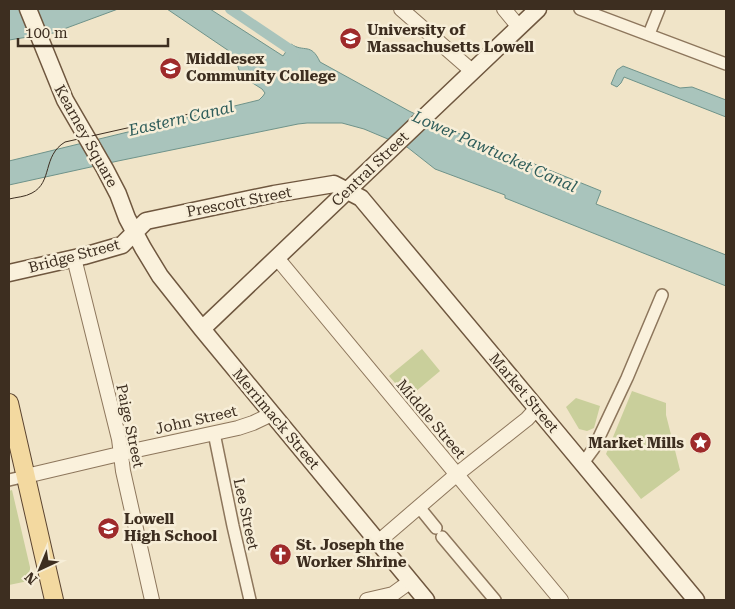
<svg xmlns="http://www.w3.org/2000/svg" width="735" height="609" font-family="'Roboto Serif',serif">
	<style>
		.green { fill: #c9cf9b }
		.water { fill: #a9c4bc; stroke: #6f938a }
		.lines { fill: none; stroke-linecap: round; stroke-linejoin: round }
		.canal { stroke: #a9c4bc; stroke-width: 10 }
		.minor-casing { stroke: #8d765c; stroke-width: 14 }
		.tertiary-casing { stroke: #8d765c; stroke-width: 16 }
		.secondary-casing { stroke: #6f573f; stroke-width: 19 }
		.primary-casing { stroke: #5b4430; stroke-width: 20 }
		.minor { stroke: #faf1dc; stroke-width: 11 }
		.tertiary { stroke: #faf1dc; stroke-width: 14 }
		.secondary { stroke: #faf1dc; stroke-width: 16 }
		.primary { stroke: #f3d9a0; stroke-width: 18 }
		.tram { stroke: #3d2e20; stroke-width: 1 }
		.labels { text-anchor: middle; stroke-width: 5; stroke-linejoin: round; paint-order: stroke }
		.poi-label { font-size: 15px; font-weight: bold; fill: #3d2e20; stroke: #f7eed8; text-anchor: start }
		.street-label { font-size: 15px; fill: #3d2e20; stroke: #f7eed8 }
		.water-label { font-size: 16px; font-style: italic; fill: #2f5d5a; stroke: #f7eed8 }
	</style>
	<rect width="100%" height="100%" fill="#f0e4c8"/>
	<path class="green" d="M422,349L440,371L408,398L389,376Z
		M632,391L666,403V415L680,470L641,499L606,454Z
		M576,398L600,406L594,428L587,431L579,429L566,407Z
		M12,490L33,580L9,585V491Z"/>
	<path class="water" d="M9,9H118L53,33L9,40Z
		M167,9H210L283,56L291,44C304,53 311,42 320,62L409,111L438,125L601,191L596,204L726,255V286L505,198V195L435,169L407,147L364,129L342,123H307L298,124L118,161L9,185V161L259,100L263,96L265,93L262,89L251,82L239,70L235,57L229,51Z
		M623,66L680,88L692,87L726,100V117L624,77L621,83L617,87L611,84L617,70Z"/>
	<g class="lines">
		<path class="canal" d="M230,9L291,50L295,58"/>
		<defs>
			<path id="minor" d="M580,9L726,64
				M649,34L659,9
				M214,433L233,526L250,600
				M583,463L594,448L627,378L662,295
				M9,480L26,476
				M419,507L436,528
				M442,537L495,600"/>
			<path id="tertiary" d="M401,9L472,71
				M504,9L519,27
				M74,258L119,439L123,471L152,600
				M277,258L561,600
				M26,476L132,451L238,428L253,423L272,414
				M378,542L456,475L527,419L537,408
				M367,600L393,594L411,581"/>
			<path id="secondary" d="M28,9L65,100L105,169L118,194L127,218L143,248L160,276L202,329L426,600
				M9,273L84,256L122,245L146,221L274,194L334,184L361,198L529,399L696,600
				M202,329L538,9"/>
			<path id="primary" d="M9,403L54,600"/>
		</defs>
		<use href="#minor" class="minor-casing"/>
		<use href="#tertiary" class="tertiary-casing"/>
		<use href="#secondary" class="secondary-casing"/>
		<use href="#primary" class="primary-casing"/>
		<use href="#minor" class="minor"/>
		<use href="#tertiary" class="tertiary"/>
		<use href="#secondary" class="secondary"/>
		<use href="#primary" class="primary"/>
		<path class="tram" d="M9,199C17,197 25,197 32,193C53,182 42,156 65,142L229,105"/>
	</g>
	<defs>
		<symbol id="university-disc" viewBox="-11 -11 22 22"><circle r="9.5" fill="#9e2a2b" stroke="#f7eed8"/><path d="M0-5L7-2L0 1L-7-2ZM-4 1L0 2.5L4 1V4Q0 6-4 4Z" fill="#fff"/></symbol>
		<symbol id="sight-disc" viewBox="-11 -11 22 22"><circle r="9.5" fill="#9e2a2b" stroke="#f7eed8"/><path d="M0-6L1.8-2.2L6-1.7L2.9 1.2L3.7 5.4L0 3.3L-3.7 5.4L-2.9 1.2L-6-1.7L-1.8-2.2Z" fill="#fff"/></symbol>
		<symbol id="school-disc" viewBox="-11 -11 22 22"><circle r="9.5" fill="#9e2a2b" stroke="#f7eed8"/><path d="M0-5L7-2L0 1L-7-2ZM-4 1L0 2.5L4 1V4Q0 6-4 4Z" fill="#fff"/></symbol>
		<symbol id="church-disc" viewBox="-11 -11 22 22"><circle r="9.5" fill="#9e2a2b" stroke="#f7eed8"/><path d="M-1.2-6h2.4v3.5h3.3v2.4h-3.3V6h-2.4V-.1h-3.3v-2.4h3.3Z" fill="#fff"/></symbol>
	</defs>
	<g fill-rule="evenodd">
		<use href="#university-disc" x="338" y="26" width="25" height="25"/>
		<use href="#university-disc" x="158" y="56" width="25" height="25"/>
		<use href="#sight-disc" x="688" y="430" width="25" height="25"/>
		<use href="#school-disc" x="96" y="516" width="25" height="25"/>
		<use href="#church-disc" x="268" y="542" width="25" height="25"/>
	</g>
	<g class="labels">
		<g class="poi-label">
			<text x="367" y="35">University of<tspan x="367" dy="17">Massachusetts Lowell</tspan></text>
			<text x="186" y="64">Middlesex<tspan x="186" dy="17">Community College</tspan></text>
			<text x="684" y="448" text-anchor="end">Market Mills</text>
			<text x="124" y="524">Lowell<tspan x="124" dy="17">High School</tspan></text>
			<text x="296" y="550">St. Joseph the<tspan x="296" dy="17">Worker Shrine</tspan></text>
		</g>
		<g class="street-label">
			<text transform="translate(86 136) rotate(61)" y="5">Kearney Square</text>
			<text transform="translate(370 169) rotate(-44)" y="5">Central Street</text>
			<text transform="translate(239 202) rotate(-11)" y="5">Prescott Street</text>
			<text transform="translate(74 256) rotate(-15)" y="5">Bridge Street</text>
			<text transform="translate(524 393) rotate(50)" y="5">Market Street</text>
			<text transform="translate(276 419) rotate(50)" y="5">Merrimack Street</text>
			<text transform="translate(431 419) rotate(50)" y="5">Middle Street</text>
			<text transform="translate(196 420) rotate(-13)" y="5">John Street</text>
			<text transform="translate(130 426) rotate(78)" y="5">Paige Street</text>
			<text transform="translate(246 514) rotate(78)" y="5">Lee Street</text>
		</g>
		<g class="water-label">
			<text transform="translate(181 118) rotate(-13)" y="6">Eastern Canal</text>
			<text transform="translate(495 151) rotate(24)" y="6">Lower Pawtucket Canal</text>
		</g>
	</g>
	<rect width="735" height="609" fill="none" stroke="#3d2e20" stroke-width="20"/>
	<g transform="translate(40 569) rotate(224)" stroke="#f7eed8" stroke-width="4" paint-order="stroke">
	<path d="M0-4L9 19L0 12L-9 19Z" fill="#3d2e20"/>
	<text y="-8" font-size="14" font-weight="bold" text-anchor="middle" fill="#3d2e20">N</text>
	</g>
	<path d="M18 38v8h150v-8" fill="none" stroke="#3d2e20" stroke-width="2.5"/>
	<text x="25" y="38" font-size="15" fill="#3d2e20" stroke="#f7eed8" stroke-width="4" paint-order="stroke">100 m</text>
</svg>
